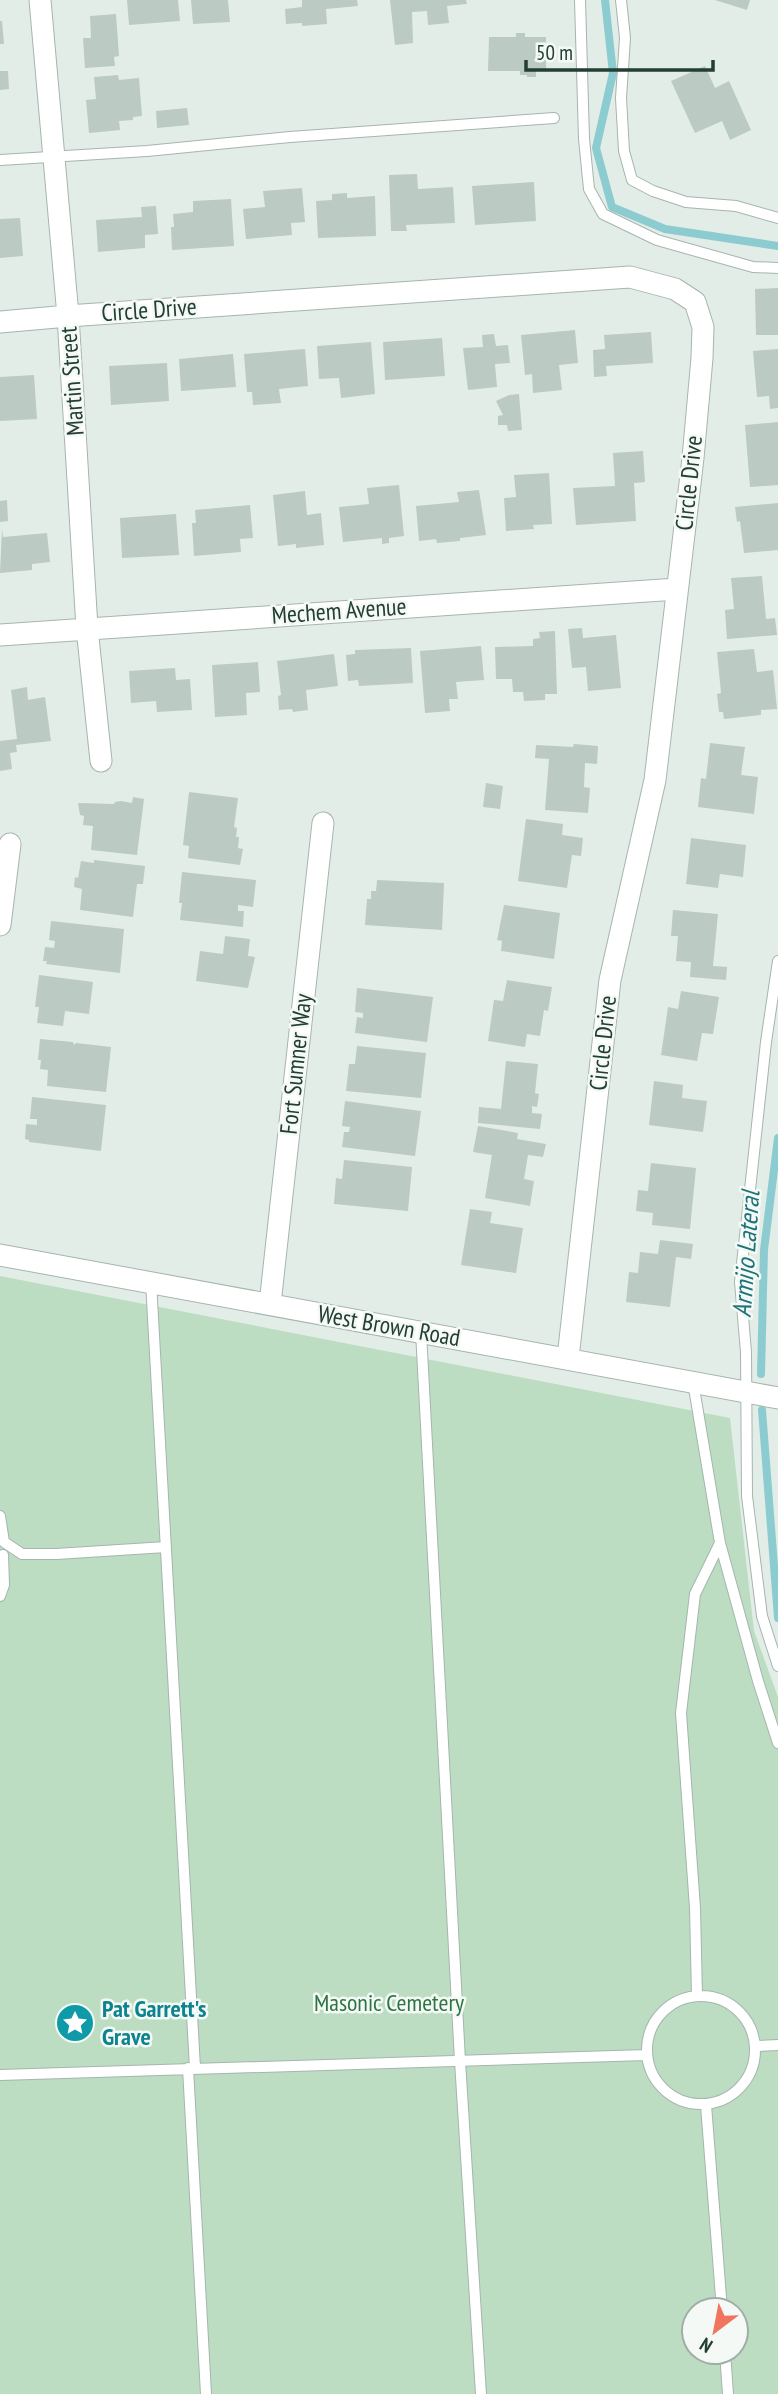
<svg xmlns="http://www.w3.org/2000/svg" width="778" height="2394" font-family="'PT Sans Narrow',sans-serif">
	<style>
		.green { fill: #bcddc2; fill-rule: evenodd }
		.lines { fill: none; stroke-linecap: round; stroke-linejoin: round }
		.stream { stroke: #8cccd1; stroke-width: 8 }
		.building { fill: #bbcac3 }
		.lane-casing { stroke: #a6b5ae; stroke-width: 12 }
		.street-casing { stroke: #a6b5ae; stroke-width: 23 }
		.lane { stroke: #fff; stroke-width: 10 }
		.street { stroke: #fff; stroke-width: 21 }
		.labels { text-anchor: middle; stroke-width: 5; stroke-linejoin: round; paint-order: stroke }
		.street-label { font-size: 24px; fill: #233e34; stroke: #f4f9f6 }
		.park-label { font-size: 24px; fill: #2e7442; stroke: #f4f9f6 }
		.culture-label { font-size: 24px; font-weight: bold; fill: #0d838f; stroke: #f4f9f6; text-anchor: start }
		.water-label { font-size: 26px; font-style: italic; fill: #1e7279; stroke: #f4f9f6 }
	</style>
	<rect width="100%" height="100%" fill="#e3ede7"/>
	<path class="green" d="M0,1276L730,1418L754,1631L778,1697V2394H0ZM694,2310H736V2352H694Z"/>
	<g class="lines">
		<path class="stream" d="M605,0L613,73L596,148L612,207L665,229L778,246
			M761,1374L764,1250L778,1138
			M762,1410L778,1618"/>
	</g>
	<path class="building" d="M127,0H178L180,21L129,25Z
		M191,0H228L230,22L193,24Z
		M302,0H357L358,6L326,9L327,24L302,26V23L286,24L285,9L302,7Z
		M390,0H466L467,4L447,6L449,23L428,25L427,11L412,12L413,43L395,45Z
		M715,0H750L747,10Z
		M116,14L119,56L114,57L115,66L85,68L83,38H91L90,16Z
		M0,21H2L4,44H0Z
		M516,33H525V37H546V69H536V77H527V75H520V71H488L489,37H516Z
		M705,66L715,88L729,81L751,130L730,140L722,121L695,133L671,81Z
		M0,71H8L9,89L0,90Z
		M118,75L119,80L139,78L142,116L133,117V120L119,121L120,130L89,133L86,100L96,99L94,77Z
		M187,108L189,125L157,128L156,111Z
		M417,174L418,189L453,187L455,223L406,225L407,231H391L389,175Z
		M534,182L536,221L475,225L472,186Z
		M302,188L305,222L291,223L292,235L246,239L243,209L265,207L263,191Z
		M347,193V198L375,196L376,236L318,238L316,201L332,200V194Z
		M231,199L234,246L172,250L171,227H174L173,214L193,212V201Z
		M156,206L158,234L145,235V248L98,252L96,220L142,217L141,207Z
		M20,218L23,256L0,258V219Z
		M778,288V335H756L755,289Z
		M575,330L578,363L559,365L562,390L533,393L532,374L525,375L521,335Z
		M651,332L653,363L606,366L607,376L594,377L593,350L605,349L604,335Z
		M494,334L496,346L508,345L510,363L495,364L497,387L468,390L463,348L483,347L482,335Z
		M442,338L445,376L385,380L383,342Z
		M371,342L375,394L341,398L339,378L319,379L317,346Z
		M305,349L308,386L279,389L281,403L253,405L252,392H247L244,354Z
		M778,349V408L770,409L769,396L757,397L753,351Z
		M233,354L236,387L181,391L179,359Z
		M167,363L169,401L111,405L109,366Z
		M34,375L37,419L0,421V377Z
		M519,394L522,430L508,431L507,425H498V416L503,415L496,401L509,395Z
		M778,422V485L750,487L745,425Z
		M643,451L645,482L634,483L636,521L576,525L573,488L615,486L613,453Z
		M549,473L552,524L533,525L534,529L506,531L504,498L516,497L514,475Z
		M399,485L404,536L389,538V543L382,544V538L343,542L339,507L369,504L367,488Z
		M479,490L486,535L460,538V541L437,543L436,539L419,541L416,506L459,502L457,492Z
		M305,491L307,515L321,513L324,545L296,548V544L278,546L273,495Z
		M7,500L8,521L0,522V501Z
		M778,503V550L744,553L740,521L737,522L735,507Z
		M250,505L253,538L240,539L241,552L194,556L192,523H196L195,510Z
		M176,514L179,555L122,558L120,518Z
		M2,529L3,537L47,533L50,562L32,564V570L0,573Z
		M762,576L766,619L775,618L777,635L727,639L725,610L734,609L731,578Z
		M582,628L583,638L616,635L621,688L588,691L586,667L572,668L568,629Z
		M555,631L557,694H545V700L524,701L523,692H513L512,679H496L495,647L533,646V639L540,638L539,632Z
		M481,646L484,680L456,682L458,699H449L450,711L425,713L420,651Z
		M411,648L413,683L359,686L358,680L348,681L346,655L355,654V650Z
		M754,649L757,672L773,670L777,709L761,710V715L724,719L723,712H719L717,694L721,693L717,652Z
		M334,654L338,686L306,690L308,710L293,712L292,709L279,710L278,696L281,695L277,661Z
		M258,662L260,692L246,693L247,715L215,717L212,665Z
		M175,668L176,680L190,679L192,710L157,712L156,701L131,703L129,671Z
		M27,687L28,700L45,697L51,741L16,745L17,752L10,753L12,769L0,771V741L17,739L11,690Z
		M710,743L745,747L741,775L758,777L754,814L698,807L701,778L706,779Z
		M574,744L598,746L597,764L585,763L584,787L590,788L588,813L545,810L549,759L535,758L536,745L573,747Z
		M486,783L503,786L500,809L483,807Z
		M189,792L238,798L234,827L237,828L236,837H239L238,848L243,849L240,865L188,858L189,846L183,845Z
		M133,797L144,799L137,855L91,850L93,826L83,825L84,816L80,815L78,803L114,804L115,802L121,801L132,803Z
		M526,819L563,824L562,835L583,838L581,856L572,855L567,888L518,881Z
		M691,838L746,845L743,877L720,874L718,888L686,884Z
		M94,860L145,866L143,884H137L133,917L80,910L82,889L74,887L75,877L78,878L81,861L94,863Z
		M182,872L256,880L253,907L238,905V911H244L243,927L180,920L182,903H179Z
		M377,880L444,883L442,930L365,925L367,899H371V891H376Z
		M504,905L560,913L554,959L501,951L502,941L497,940Z
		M673,910L718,914L713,966L727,967L726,980L690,977L691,962L676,961L678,936H671Z
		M51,921L124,929L120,973L46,964L47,961H43L45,947L54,948L55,941L49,940Z
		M225,936L250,939L248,956L255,957L248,988L196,981L200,951L223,954Z
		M39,975L93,982L89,1014L65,1011L63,1026L37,1023L39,1007H35Z
		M507,980L552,987L548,1011L544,1010L540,1036L527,1034L525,1047L488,1041L494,1000L503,1001Z
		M357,988L433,997L427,1042L355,1033L357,1017L363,1018V1013L355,1012Z
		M681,991L719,997L713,1034L702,1033L697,1061L661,1055L668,1007L678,1009Z
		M40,1039L73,1042L74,1045L76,1043L111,1047L106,1092L47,1086L48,1070L40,1069L41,1060H38Z
		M357,1046L426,1053L421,1098L346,1091L349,1064H355Z
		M506,1061L538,1064L535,1093L539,1094L537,1107L532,1106V1113L542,1114L540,1129L478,1123L479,1107L501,1109Z
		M654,1081L683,1085L682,1098L707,1101L703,1132L649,1125Z
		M32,1097L106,1105L101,1151L29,1142V1140L25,1139L26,1124L37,1125V1119H30Z
		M345,1101L421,1111L415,1156L342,1147L344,1132H349L350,1127L342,1126Z
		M478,1126L518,1133L517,1139L546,1144L543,1157L528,1155L524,1179L534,1181L530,1206L485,1198L492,1155L473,1152Z
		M344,1160L412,1167L408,1211L334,1204L336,1178L342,1179Z
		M651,1163L696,1168L690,1229L652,1225L653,1213L636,1211L638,1190L648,1191Z
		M470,1209L492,1212L490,1223L523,1228L516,1273L461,1265Z
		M660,1240L693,1244L691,1259L676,1257L670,1307L626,1302L629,1272L638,1273L640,1252L658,1254Z"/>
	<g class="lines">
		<defs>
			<path id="lane" d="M580,0L584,139L589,189L603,214L657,240L753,267L778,268
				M621,0L625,38L621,98L624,151L632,180L653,191L686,202L736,206L778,218
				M0,160L147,151L290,137L554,118
				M778,961L766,1042L740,1282L746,1352L747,1496L762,1616L778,1666
				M151,1282L195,2068
				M421,1332L460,2061L481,2394
				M693,1382L720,1543L758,1681L778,1743
				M0,1516L4,1542L22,1554H56L166,1547
				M0,1596L4,1585L3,1555
				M647 2050a54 54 0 1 1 108 0a54 54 0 1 1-108 0Z
				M697,1996L695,1908L681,1713L695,1594L720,1543
				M756,2046L778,2045
				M188,2068L206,2394
				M0,2075L647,2055
				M706,2105L722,2310
				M725,2352L728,2394"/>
			<path id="street" d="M40,0L68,316L87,628L101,761
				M0,322L68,316L630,277L675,289L695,302L703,327L702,358L693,458L655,780L610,980L568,1358
				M0,635L677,589
				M0,925L10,844
				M0,1255L778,1398
				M270,1304L323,823"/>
		</defs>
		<use href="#lane" class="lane-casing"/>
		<use href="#street" class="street-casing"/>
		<use href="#lane" class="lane"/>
		<use href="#street" class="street"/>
	</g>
	<defs>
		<symbol id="sight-disc" viewBox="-11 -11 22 22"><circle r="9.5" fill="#0f9aa8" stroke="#f4f9f6"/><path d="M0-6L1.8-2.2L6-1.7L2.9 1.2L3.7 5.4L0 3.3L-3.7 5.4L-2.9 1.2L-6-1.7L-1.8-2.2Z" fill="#fff"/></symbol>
	</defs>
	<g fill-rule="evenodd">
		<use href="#sight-disc" x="53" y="2001" width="44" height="44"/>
	</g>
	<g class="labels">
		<g class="street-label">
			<text transform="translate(149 310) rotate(-4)" y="8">Circle Drive</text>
			<text transform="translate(72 381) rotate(-94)" y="8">Martin Street</text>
			<text transform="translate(689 483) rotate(-84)" y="8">Circle Drive</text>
			<text transform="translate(339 611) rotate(-4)" y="8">Mechem Avenue</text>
			<text transform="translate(603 1043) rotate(-84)" y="8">Circle Drive</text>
			<text transform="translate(296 1064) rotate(-84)" y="8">Fort Sumner Way</text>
			<text transform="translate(389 1326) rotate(10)" y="8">West Brown Road</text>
		</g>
		<g class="park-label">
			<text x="389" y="2011">Masonic Cemetery</text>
		</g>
		<g class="culture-label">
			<text x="102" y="2017">Pat Garrett's<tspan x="102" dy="28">Grave</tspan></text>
		</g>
		<g class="water-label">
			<text transform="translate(746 1254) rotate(-86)" y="9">Armijo Lateral</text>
		</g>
	</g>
	<g transform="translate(715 2331) rotate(212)"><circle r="33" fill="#f4f9f6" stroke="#a0aea8" stroke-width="2"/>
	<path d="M0-5L12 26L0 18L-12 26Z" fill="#f0745e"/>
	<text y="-10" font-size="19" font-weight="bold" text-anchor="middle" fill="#233e34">N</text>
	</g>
	<path d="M526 60v10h187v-10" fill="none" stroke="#233e34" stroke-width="3.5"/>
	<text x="536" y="60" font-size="21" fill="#233e34" stroke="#f4f9f6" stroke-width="5" paint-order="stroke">50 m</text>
</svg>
